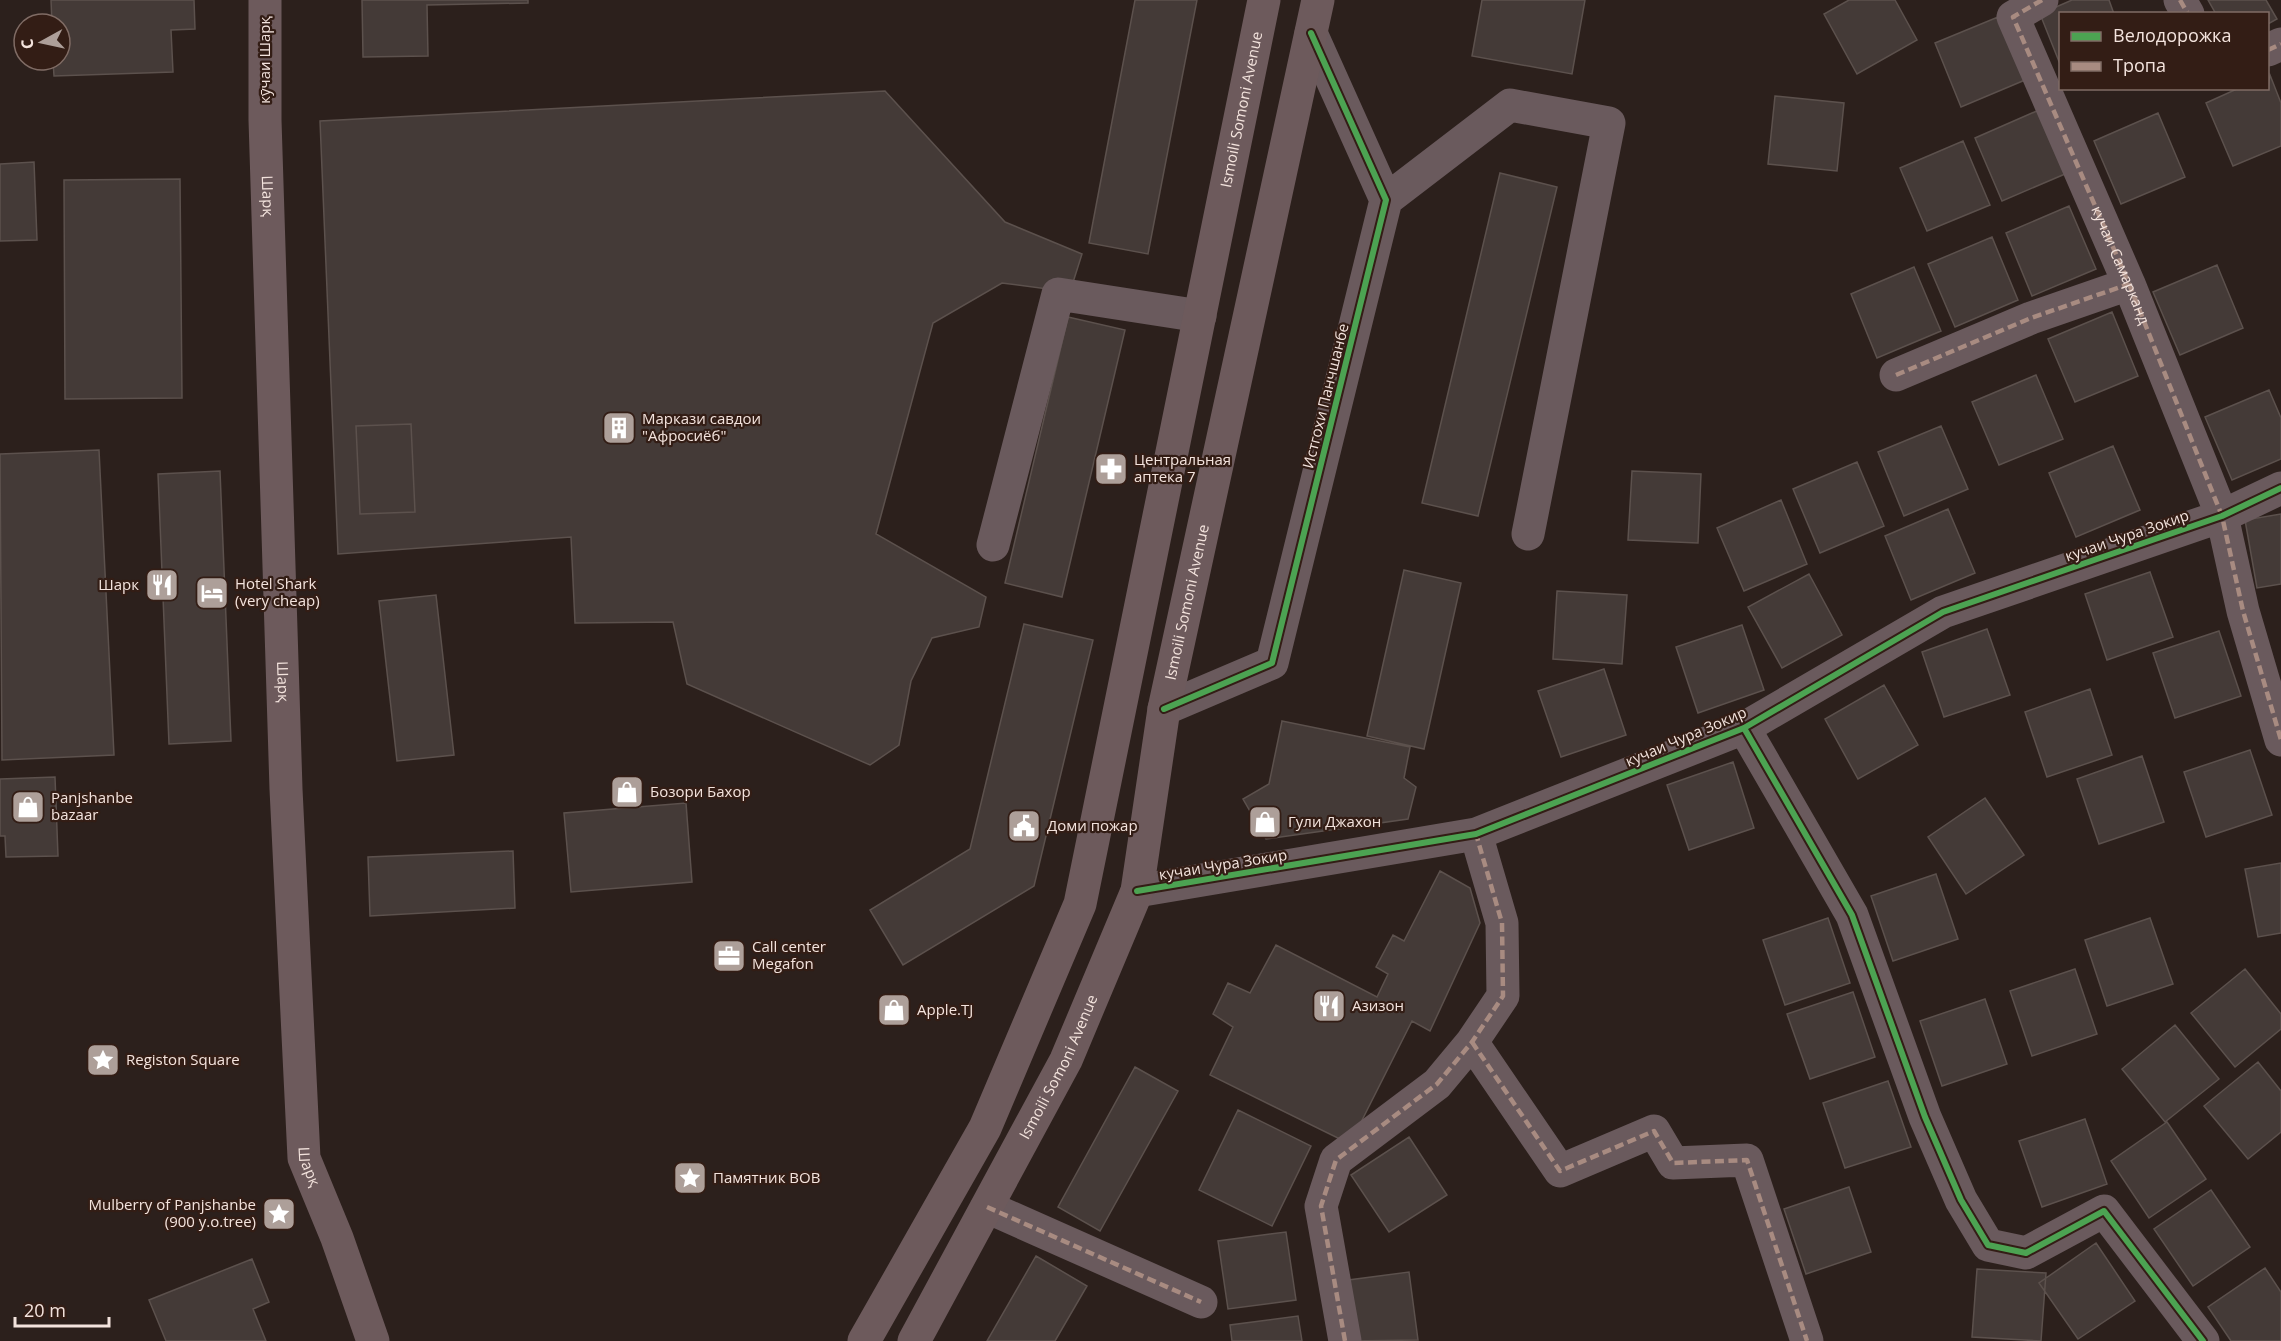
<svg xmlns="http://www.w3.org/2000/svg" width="2281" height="1341" font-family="'Open Sans',sans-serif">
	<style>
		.building { fill: #443a37; stroke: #5c514d; stroke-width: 1.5 }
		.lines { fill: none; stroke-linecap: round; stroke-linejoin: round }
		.minor { stroke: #6a5a5d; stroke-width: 33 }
		.major { stroke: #6d5a5c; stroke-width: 33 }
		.quiet { stroke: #a88b81; stroke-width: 4.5; stroke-dasharray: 9 4.5; stroke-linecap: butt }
		.cycleway-casing { stroke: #331d15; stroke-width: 10 }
		.cycleway { stroke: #4ca352; stroke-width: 6 }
		.labels { text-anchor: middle; stroke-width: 4.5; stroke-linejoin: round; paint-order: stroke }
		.street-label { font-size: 15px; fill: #f3e3dd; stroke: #331d15 }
		.poi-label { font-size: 15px; fill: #f3e3dd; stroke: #331d15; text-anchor: start }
	</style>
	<rect width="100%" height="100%" fill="#2c201c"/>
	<path class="building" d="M51,0H194L195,29L171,30L173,72L54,76L53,60H60V24H52Z
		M362,0H528V3L427,5L428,56L363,57Z
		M1135,0H1197L1148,254L1089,243Z
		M1482,0H1585L1572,74L1472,56Z
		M1849,0H1895L1917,40L1857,74L1824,14Z
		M2072,0H2109L2114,14H2060V64L2040,14Z
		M2208,0H2266L2277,19L2268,24V14H2216Z
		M1998,17L2025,80L1961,107L1935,43Z
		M2270,75L2281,103V146L2233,166L2206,103L2239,88H2268Z
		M885,91L1005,222L1082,254L1070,292L1002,283L933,323L876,534L986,597L979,627L932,638L911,681L899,745L870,765L687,684L673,622L575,623L571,537L338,554L320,121Z
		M1775,96L1844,103L1837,171L1768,164Z
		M2039,110L2065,174L2002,201L1975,138Z
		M2158,113L2185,177L2121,204L2094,141Z
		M1963,141L1990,205L1927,231L1900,168Z
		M34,162L37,240L0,241V164Z
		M1500,173L1557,187L1478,516L1422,503Z
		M180,179L182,398L65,399L64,180Z
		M2069,206L2096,269L2032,296L2006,233Z
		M1992,237L2018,300L1955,327L1928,264Z
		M2217,265L2243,328L2180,355L2153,292Z
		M1914,267L1941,331L1877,358L1851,294Z
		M2112,312L2138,376L2075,402L2048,339Z
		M1068,317L1125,330L1062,597L1005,583Z
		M2036,375L2063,439L1999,465L1972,402Z
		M2269,390L2281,418V459L2232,480L2205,417Z
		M411,424L415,512L360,514L356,426Z
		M1941,426L1968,489L1904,516L1878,452Z
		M2113,446L2140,510L2076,537L2049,473Z
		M99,450L114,755L2,760L0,454Z
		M1857,462L1884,526L1820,553L1793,489Z
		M220,471L231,741L169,744L158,474Z
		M1632,471L1701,474L1698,543L1628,540Z
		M1781,500L1807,564L1744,591L1717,528Z
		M1948,509L1975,573L1911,600L1885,536Z
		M2281,514V584L2257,588L2245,520Z
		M1404,570L1461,583L1424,749L1367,736Z
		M2150,572L2173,637L2107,660L2085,594Z
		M1809,574L1842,635L1782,668L1748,607Z
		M1557,591L1627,595L1622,664L1553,659Z
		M436,595L454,755L397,761L379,601Z
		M1024,624L1093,640L1034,886L903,965L870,910L970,849Z
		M1742,625L1764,690L1698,713L1676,647Z
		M1987,629L2010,695L1944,717L1922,652Z
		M2219,631L2241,696L2175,718L2153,653Z
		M1604,669L1626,735L1561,757L1538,691Z
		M1884,685L1918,745L1858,779L1825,719Z
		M2090,689L2112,755L2047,777L2025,712Z
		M1282,721L1410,747L1404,778L1416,787L1408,819L1266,839L1243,799L1269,784Z
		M2250,750L2272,815L2206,837L2184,772Z
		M2142,756L2164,822L2099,844L2077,779Z
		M1733,762L1754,828L1689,850L1667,785Z
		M55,777L58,856L6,857L5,836H0V779Z
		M1985,798L2024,855L1966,894L1928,837Z
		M686,803L692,882L571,892L564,813Z
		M513,851L515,908L370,916L368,857Z
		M2281,863V933L2258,937L2245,869Z
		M1440,871L1470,888L1480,923L1430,1031L1412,1021L1350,1144L1210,1075L1233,1027L1213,1014L1228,983L1250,993L1276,945L1377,997L1388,974L1376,967L1393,935L1404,941Z
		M1936,874L1958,939L1893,961L1871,896Z
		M1828,918L1850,983L1785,1005L1763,940Z
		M2150,918L2173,984L2107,1006L2085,940Z
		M2075,969L2097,1034L2032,1056L2010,991Z
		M2245,969L2281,1014V1029L2235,1067L2191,1013Z
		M1853,992L1875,1057L1810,1079L1787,1014Z
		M1985,999L2007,1064L1942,1086L1920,1021Z
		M2175,1025L2219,1079L2165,1122L2122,1069Z
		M2258,1062L2281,1091V1132L2248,1159L2204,1106Z
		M1135,1067L1178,1091L1100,1231L1058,1207Z
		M1888,1081L1911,1147L1845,1168L1823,1103Z
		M1238,1110L1311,1146L1272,1226L1199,1190Z
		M2085,1119L2107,1184L2042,1207L2019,1141Z
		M2167,1122L2206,1179L2149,1218L2111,1161Z
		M1409,1137L1447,1195L1389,1232L1351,1175Z
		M1849,1187L1871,1252L1806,1274L1784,1209Z
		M2211,1190L2250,1247L2193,1286L2154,1229Z
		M1286,1232L1296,1300L1228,1309L1218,1241Z
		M2096,1243L2135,1301L2078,1339L2039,1283Z
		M1036,1256L1087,1286L1055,1341H987Z
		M252,1259L269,1302L253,1309L266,1341H166L149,1300Z
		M2265,1268L2281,1292V1341H2231L2208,1307Z
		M1977,1269L2046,1273L2041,1341L1972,1337Z
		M1409,1272L1418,1340L1349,1341L1341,1281Z
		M1298,1316L1302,1341H1232L1230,1325Z"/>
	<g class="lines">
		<path class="minor" d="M2042,0L2013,17L2129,284L2222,516L2243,611L2281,740
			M2180,0L2188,14
			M2268,50L2281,44
			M1386,200L1510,105L1609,123L1528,534
			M1896,375L2031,318L2129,284
			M993,545L1058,294L1200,316
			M1164,709L1272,663L1386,200L1311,33
			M1744,728L1852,915L1925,1117L1961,1200L1988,1245L2026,1253L2104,1211L2203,1341
			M1137,891L1476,834L1744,728L1943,612L2222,516L2281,488
			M1472,1042L1560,1171L1654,1131L1673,1163L1747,1160L1807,1341
			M987,1207L1201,1302
			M1345,1341L1321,1206L1336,1160L1437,1084L1472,1042L1503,996L1502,923L1476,834"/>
		<g class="major">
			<path id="s1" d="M265,0V120L286,789L304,1158L337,1238L373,1341"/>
			<path id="s2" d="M864,1341L985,1128L1080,904L1264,0"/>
			<path id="s3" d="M914,1341L1066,1060L1137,891L1164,709L1318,0"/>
		</g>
		<g class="quiet">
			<path id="s4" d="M2042,0L2013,17L2129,284L2222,516L2243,611L2281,740"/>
			<path d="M2180,0L2188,14"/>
			<path d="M2268,50L2281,44"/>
			<path d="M1896,375L2031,318L2129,284"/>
			<path d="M1472,1042L1560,1171L1654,1131L1673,1163L1747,1160L1807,1341"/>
			<path d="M987,1207L1201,1302"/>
			<path d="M1345,1341L1321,1206L1336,1160L1437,1084L1472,1042L1503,996L1502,923L1476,834"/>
		</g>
		<defs>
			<path id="cycleway" d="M1164,709L1272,663L1386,200L1311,33
				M1744,728L1852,915L1925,1117L1961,1200L1988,1245L2026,1253L2104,1211L2203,1341
				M1137,891L1476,834L1744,728L1943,612L2222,516L2281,488"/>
		</defs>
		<use href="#cycleway" class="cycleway-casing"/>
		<use href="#cycleway" class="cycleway"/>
	</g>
	<defs>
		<symbol id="building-square" viewBox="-11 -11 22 22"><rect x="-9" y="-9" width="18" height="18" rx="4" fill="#ad9f99" stroke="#331d15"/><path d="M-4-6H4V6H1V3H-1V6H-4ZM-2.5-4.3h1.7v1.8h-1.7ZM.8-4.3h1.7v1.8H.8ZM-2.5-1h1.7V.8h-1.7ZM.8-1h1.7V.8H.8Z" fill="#fff"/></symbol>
		<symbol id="pharmacy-square" viewBox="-11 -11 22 22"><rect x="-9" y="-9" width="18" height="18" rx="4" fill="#ad9f99" stroke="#331d15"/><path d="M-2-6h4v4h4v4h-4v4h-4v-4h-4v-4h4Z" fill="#fff"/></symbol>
		<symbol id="restaurant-square" viewBox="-11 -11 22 22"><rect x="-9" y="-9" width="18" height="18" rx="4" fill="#ad9f99" stroke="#331d15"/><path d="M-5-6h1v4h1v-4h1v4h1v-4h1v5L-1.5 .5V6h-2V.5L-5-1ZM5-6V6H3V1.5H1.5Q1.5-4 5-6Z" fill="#fff"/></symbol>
		<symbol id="hotel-square" viewBox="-11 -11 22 22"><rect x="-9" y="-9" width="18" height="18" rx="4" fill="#ad9f99" stroke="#331d15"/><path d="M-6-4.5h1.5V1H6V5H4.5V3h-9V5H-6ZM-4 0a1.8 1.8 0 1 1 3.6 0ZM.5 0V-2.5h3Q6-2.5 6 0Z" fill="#fff"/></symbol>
		<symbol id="shop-square" viewBox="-11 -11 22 22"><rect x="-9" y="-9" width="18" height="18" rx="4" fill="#ad9f99" stroke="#331d15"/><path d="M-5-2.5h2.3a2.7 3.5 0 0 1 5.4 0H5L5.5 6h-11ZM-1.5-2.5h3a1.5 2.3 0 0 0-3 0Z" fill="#fff"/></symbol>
		<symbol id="civic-square" viewBox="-11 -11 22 22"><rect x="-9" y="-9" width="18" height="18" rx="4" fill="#ad9f99" stroke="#331d15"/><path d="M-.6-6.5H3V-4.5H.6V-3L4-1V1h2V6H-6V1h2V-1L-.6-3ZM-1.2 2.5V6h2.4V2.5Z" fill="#fff"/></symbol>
		<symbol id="office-square" viewBox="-11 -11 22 22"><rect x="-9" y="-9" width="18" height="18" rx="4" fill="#ad9f99" stroke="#331d15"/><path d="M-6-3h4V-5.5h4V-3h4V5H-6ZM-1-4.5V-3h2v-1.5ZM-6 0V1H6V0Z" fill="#fff"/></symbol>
		<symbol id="sight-square" viewBox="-11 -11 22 22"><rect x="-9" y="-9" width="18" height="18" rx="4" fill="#ad9f99" stroke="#331d15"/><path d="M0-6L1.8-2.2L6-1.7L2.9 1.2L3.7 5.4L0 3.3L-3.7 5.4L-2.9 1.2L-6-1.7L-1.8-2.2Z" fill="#fff"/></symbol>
	</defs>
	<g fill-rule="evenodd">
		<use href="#building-square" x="600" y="409" width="38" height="38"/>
		<use href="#pharmacy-square" x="1092" y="450" width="38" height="38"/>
		<use href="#restaurant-square" x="143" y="566" width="38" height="38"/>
		<use href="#hotel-square" x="193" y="574" width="38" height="38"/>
		<use href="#shop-square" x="608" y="773" width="38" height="38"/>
		<use href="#shop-square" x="9" y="788" width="38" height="38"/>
		<use href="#shop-square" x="1246" y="803" width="38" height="38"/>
		<use href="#civic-square" x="1005" y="807" width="38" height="38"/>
		<use href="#office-square" x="710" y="937" width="38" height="38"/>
		<use href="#restaurant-square" x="1310" y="987" width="38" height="38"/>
		<use href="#shop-square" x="875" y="991" width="38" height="38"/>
		<use href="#sight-square" x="84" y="1041" width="38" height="38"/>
		<use href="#sight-square" x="671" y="1159" width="38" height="38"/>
		<use href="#sight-square" x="260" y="1195" width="38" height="38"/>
	</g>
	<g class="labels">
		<g class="street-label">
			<text transform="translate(265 60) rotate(-90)" y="5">кӯчаи Шарқ</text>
			<text dy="5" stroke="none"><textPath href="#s2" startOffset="1299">Ismoili Somoni Avenue</textPath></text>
			<text dy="5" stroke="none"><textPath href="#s1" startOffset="196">Шарқ</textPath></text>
			<text dy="5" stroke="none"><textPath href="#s4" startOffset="304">кучаи Самарканд</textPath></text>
			<text transform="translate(1326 396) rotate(-76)" y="5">Истгохи Панчшанбе</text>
			<text transform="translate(2127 536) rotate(-19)" y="5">кучаи Чура Зокир</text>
			<text dy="5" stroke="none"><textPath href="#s3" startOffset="796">Ismoili Somoni Avenue</textPath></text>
			<text dy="5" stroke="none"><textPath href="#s1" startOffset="682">Шарқ</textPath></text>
			<text transform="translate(1686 737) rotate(-23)" y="5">кучаи Чура Зокир</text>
			<text transform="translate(1223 865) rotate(-9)" y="5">кучаи Чура Зокир</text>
			<text dy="5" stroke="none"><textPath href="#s3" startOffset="310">Ismoili Somoni Avenue</textPath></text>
			<text dy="5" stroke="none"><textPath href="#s1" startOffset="1168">Шарқ</textPath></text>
		</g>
		<g class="poi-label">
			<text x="642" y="424">Маркази савдои<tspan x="642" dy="17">"Афросиёб"</tspan></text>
			<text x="1134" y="465">Центральная<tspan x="1134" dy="17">аптека 7</tspan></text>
			<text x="235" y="589">Hotel Shark<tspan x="235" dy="17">(very cheap)</tspan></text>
			<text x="139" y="590" text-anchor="end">Шарк</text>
			<text x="650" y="797">Бозори Бахор</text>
			<text x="51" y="803">Panjshanbe<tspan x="51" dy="17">bazaar</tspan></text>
			<text x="1288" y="827">Гули Джахон</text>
			<text x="1047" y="831">Доми пожар</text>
			<text x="752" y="952">Call center<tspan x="752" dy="17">Megafon</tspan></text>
			<text x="1352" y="1011">Азизон</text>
			<text x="917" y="1015">Apple.TJ</text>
			<text x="126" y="1065">Registon Square</text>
			<text x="713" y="1183">Памятник ВОВ</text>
			<text x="256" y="1210" text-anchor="end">Mulberry of Panjshanbe<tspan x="256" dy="17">(900 y.o.tree)</tspan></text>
		</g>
	</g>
	<rect x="2059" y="12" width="210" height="78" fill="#331d15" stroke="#806c65" stroke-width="1.5"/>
	<rect x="2071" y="32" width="30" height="9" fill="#4ca352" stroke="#806c65" stroke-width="1.5"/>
	<text x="2113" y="42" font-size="18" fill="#f3e3dd">Велодорожка</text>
	<rect x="2071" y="62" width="30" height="9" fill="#a88b81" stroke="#806c65" stroke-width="1.5"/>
	<text x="2113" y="72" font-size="18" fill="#f3e3dd">Тропа</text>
	<g transform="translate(42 42) rotate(262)"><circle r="28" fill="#331d15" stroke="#806c65" stroke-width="1.5"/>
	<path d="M0-4.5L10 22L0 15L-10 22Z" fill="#ad9f99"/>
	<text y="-9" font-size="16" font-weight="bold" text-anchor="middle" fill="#f3e3dd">С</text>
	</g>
	<path d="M15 1317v9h94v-9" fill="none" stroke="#f3e3dd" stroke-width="3"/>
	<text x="24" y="1317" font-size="18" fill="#f3e3dd" stroke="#331d15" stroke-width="4.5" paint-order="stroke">20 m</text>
</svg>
